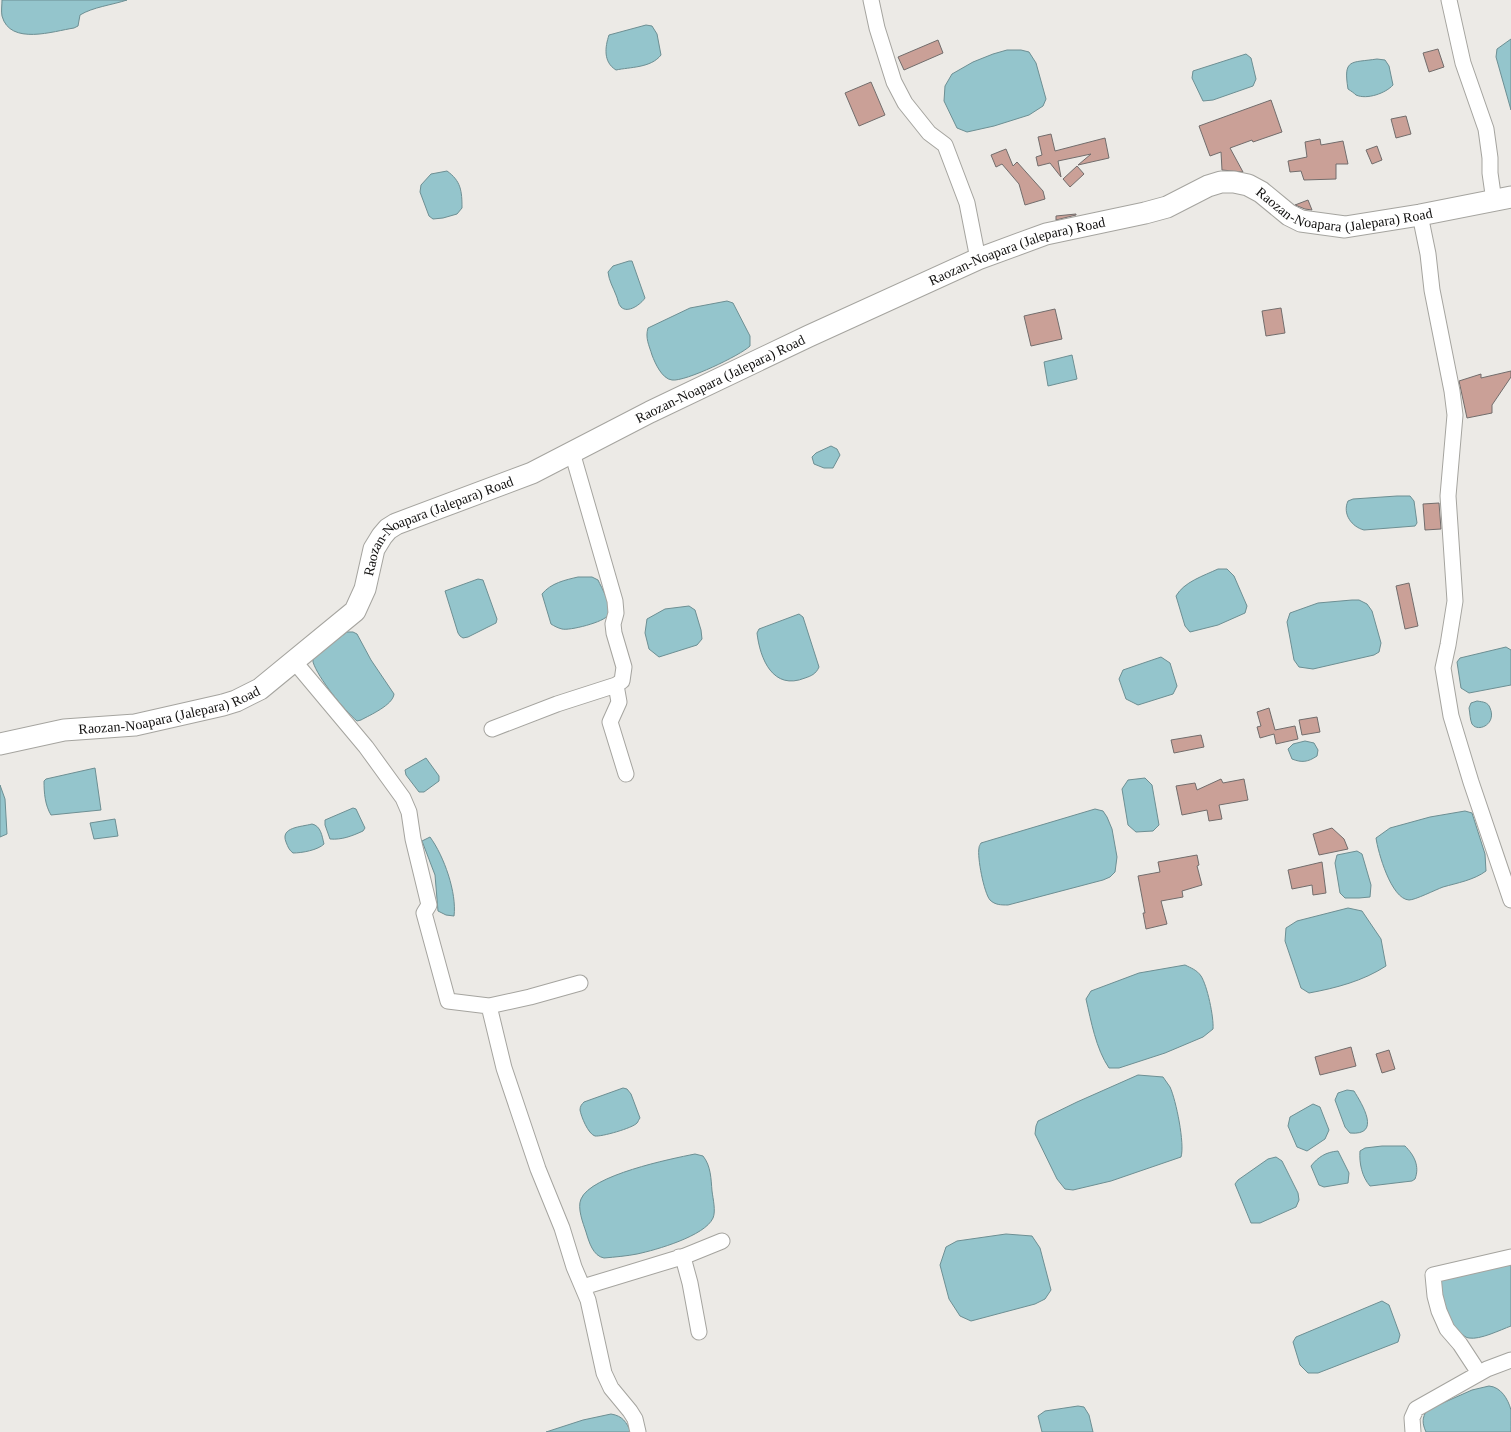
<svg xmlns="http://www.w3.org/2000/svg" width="1511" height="1432" font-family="'Times New Roman',serif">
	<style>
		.water { fill: #94c5cc; stroke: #6d8f93 }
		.building { fill: #caa097; stroke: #726d6c }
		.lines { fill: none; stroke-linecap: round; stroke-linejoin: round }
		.street-casing { stroke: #a5a49f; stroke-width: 17 }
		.secondary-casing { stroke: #a5a49f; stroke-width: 23 }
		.street { stroke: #fff; stroke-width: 15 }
		.secondary { stroke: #fff; stroke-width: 21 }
		.labels { text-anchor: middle; stroke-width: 4; stroke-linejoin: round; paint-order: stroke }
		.street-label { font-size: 14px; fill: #11100f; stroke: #eceae6 }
	</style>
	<rect width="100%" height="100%" fill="#eceae6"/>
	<path class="water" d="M2,0H127C112,5 93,7 80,15L78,26L74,28C54,31 10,46 2,16C1,11 2,5 2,0Z
		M646,25L652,26L657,34L661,55C651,68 630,67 616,70C603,62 605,47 609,35Z
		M1511,39V110L1496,57L1497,49Z
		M1007,50H1021L1029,52L1036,63L1046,99L1043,106L1029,115L994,126L967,132L957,128L944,101L945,86L952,74L973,62L993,54Z
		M1246,54L1251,58L1256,79L1253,86L1213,100L1203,101L1192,78L1193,71Z
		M1377,59L1385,60L1389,66L1393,85C1386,93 1367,100 1356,95C1354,93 1351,91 1348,89C1343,58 1351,63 1377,59Z
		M447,171C461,181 462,191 462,208L457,214L443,218L433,219L429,216L420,192L421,185L431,174Z
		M629,261H632L645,298C641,304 628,314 621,307C618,304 618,299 616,295C613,287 609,281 608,272L613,266Z
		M727,301L733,303L750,336V346C741,355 685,382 672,380C662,379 655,363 652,355C649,345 645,338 648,328L690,308Z
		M1072,355L1077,379L1048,386L1044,362Z
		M831,446L837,449L840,455L833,468H824L814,464L812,457L816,453Z
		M1397,496H1410L1414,501L1417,523L1415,526L1364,530C1352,527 1342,514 1348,501L1353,499Z
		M1218,569H1227L1234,576L1247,606L1245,613L1218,625L1190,632L1185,626L1176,596C1184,582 1203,576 1218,569Z
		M578,577H592L598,580C602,589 612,604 608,615C605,622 569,631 562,629C558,628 554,626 551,624L542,594C551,583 565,580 578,577Z
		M478,579L483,580L497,619L496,623L468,637L463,638L460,636L458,633L445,591Z
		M1352,600H1359L1367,604L1372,611L1381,643L1379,652L1374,655L1313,669L1299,667L1294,660L1287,622L1290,613L1318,603Z
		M689,606L695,610L701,630L702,639L697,645L659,657L649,649L645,633L647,619L665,609Z
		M799,614L803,617L819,667C816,674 811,676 805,678C773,691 760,659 757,633L759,629Z
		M347,632H353L357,634L371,660L394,694C393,705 370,715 361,720L357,721C344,710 318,678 313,662V658Z
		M1506,647L1511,650V685L1469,693L1461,688L1457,662L1460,658Z
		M1161,657L1170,663L1177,686L1173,694L1138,705L1126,699L1119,679L1123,670Z
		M1477,701C1483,702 1488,702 1490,708C1497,724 1478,733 1472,724C1470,720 1470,713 1469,708L1471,703Z
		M1305,741L1314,743L1318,750L1317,756C1308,762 1302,763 1292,759L1288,749L1293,744Z
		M426,758L439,776V781L424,792H419L406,775L405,770Z
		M95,768L101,810L51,815C45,805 44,793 44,781L46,779Z
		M1145,778L1152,785L1159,825L1153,831L1136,832L1128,825L1122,789L1128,780Z
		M0,785L5,799L7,834L0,837Z
		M353,808L356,809L365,828L363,831C352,836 342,840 330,839L325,825V820Z
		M1095,809L1103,811L1107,817L1112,829L1117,857L1115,872L1110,877L1103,880L1008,905C1001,905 995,905 990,900C984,893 977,857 979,848C979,846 980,845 981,843Z
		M1465,811L1472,813L1485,854L1486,871C1474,880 1457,883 1443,887C1435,890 1415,900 1409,900C1391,899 1378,852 1376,838L1390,828L1430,817Z
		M115,819L118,836L94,839L90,823Z
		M312,824C321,826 322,836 324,844C318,850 302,853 293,853C289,850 288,847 286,842C280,827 301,827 312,824Z
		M430,837C444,856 457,893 454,916L446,915L438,911L435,875L422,841Z
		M1357,851L1362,854L1371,885L1370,897L1359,898H1345L1340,893L1335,863L1337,855Z
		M1348,908L1362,911L1381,939L1386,966C1363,981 1336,988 1309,993L1301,988L1285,941L1286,928L1297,921Z
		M1185,965C1191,968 1197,970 1201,976C1207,985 1214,1017 1213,1029L1203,1037L1165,1053L1119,1068H1109C1096,1049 1091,1021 1086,999L1091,991L1139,973Z
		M1138,1075L1163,1077C1165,1080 1168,1084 1170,1087C1176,1100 1185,1144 1181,1157L1111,1181L1073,1190L1065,1189L1057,1179L1035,1134L1036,1126L1038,1121L1077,1102Z
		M623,1088L627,1089L631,1094L640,1118C639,1119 638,1122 637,1123C633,1128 601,1137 595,1136C588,1134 581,1116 580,1110C580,1106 582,1104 584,1102Z
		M1347,1090L1354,1091C1362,1104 1382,1136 1350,1133L1345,1127L1335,1100L1338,1093Z
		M1313,1104L1320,1107L1329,1130L1325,1139L1307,1151L1297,1147L1288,1126L1290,1117Z
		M1382,1146H1405C1414,1155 1420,1166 1415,1179L1412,1181L1370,1186C1362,1177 1359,1163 1360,1151L1365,1148Z
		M1338,1151L1349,1173L1348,1183L1324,1187L1319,1185L1311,1166C1318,1157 1326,1152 1338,1151Z
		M695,1154L703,1156C711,1166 711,1179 712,1191C713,1199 716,1211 713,1218C705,1236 656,1250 637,1254C627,1256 615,1257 604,1258C593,1256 589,1242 586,1232C583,1223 577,1208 581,1199C591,1175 670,1159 695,1154Z
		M1276,1157L1282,1161L1298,1193L1299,1200L1296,1207L1260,1223H1251L1235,1184L1238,1180L1268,1159Z
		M1006,1234L1032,1236L1040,1248L1051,1290L1045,1299L1035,1304L971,1321L960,1316L949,1299L940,1265L946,1247L957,1241Z
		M1511,1264V1326C1500,1330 1480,1340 1469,1338C1466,1338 1463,1335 1461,1333C1444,1322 1441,1298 1441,1279Z
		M1382,1301L1389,1305L1400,1335L1398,1342L1318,1373H1308L1300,1365L1293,1342L1296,1337Z
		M1489,1386C1501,1387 1508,1399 1511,1410C1511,1416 1511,1425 1511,1432H1426C1422,1423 1422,1418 1427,1410L1472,1390Z
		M1078,1406L1084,1407L1089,1415L1093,1432H1042L1038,1416L1045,1411Z
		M611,1414C623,1416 626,1422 631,1432H546L583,1420Z"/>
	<path class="building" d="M938,40L943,53L904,70L898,57Z
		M1438,49L1444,67L1429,72L1423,53Z
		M871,82L885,115L859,126L845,93Z
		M1271,100L1282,132L1253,142L1252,140L1230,148L1243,172L1222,170L1221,152L1210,156L1199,126Z
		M1406,116L1411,134L1396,138L1391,119Z
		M1051,134L1055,151L1105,138L1109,158L1078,165L1091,154L1058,161L1061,177L1050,163L1038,166L1036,157L1042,155L1038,137Z
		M1320,139L1321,145L1343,141L1348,164H1336V179L1304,180L1301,171L1290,172L1288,161L1307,157L1305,142Z
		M1377,146L1382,160L1372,164L1366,150Z
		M1006,149L1013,166L1017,162L1043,191L1045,199L1025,205L1019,184L1002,164L996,167L991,155Z
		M1077,166L1084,174L1070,187L1063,179Z
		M1308,200L1312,210L1305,209L1295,205Z
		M1076,214V215L1056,220V216Z
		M1281,308L1285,333L1266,336L1262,311Z
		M1055,309L1062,339L1031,346L1024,316Z
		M1511,371V377L1492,405V413L1467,418L1459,381L1481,374V378Z
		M1439,503L1441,529L1425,530L1423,504Z
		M1409,583L1418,626L1405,629L1396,586Z
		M1269,708L1275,730L1295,726L1298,739L1276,744L1274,734L1260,738L1257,727L1261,726L1257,712Z
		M1317,717L1320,732L1302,735L1299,720Z
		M1201,735L1204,747L1174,753L1171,740Z
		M1221,779L1223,783L1244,779L1248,800L1219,805L1222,819L1209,821L1207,810L1182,815L1176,786L1195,783L1197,790Z
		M1332,828L1344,839L1348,849L1319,855L1313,834Z
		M1197,855L1199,865L1197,866L1202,885L1182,891L1183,897L1161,901L1167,924L1146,929L1143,913H1145L1138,876L1160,872L1158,862Z
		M1322,862L1326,893L1313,895L1312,885L1292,889L1288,870Z
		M1351,1047L1356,1066L1320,1075L1315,1057Z
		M1389,1050L1395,1069L1382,1073L1376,1054Z"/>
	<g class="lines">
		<defs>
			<path id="street" d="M871,0L877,28L894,82L905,103L929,133L945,145L967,203L978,259
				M1449,0L1463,63L1486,129L1490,158V173L1494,201
				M1420,215L1428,254L1432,290L1452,391L1455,415L1448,496L1455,601L1448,645L1443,668L1451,716L1471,782L1511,900
				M294,661L366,747L403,798L409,812L413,839L429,905L424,913L448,1001L489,1006L504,1068L538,1169L562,1228L574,1267L588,1300L604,1373L611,1388L630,1411L635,1419L638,1432
				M616,685L619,702L610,722L626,774
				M492,729L557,704L616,685L622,681L624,667L614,633L613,624L616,613L615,601L572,452
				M489,1006L530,997L580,983
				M679,1257L684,1261L690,1283L699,1332
				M583,1287L685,1256L722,1241
				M1479,1373L1460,1344L1447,1329L1439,1311L1435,1296L1433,1275L1511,1257
				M1413,1432L1412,1418L1416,1409L1487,1369L1511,1360"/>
			<g id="secondary">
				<path id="s1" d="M0,744L64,730L135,725L223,705L236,701L260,689L355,611L365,589L374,549L382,536L388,529L396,524L532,473L650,412L809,336L978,259L1046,234L1145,213L1167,207L1208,186L1221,182H1234L1248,185L1261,192L1289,215L1301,221L1345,227L1420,215L1511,197"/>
			</g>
		</defs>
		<use href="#street" class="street-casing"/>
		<use href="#secondary" class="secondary-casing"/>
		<use href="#street" class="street"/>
		<use href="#secondary" class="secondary"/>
	</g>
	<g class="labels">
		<g class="street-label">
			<text dy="5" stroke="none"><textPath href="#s1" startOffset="1517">Raozan-Noapara (Jalepara) Road</textPath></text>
			<text dy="5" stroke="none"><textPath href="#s1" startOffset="1169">Raozan-Noapara (Jalepara) Road</textPath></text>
			<text dy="5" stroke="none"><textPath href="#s1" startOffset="845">Raozan-Noapara (Jalepara) Road</textPath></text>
			<text dy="5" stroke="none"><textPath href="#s1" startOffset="521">Raozan-Noapara (Jalepara) Road</textPath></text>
			<text dy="5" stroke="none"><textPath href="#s1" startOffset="173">Raozan-Noapara (Jalepara) Road</textPath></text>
		</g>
	</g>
</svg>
